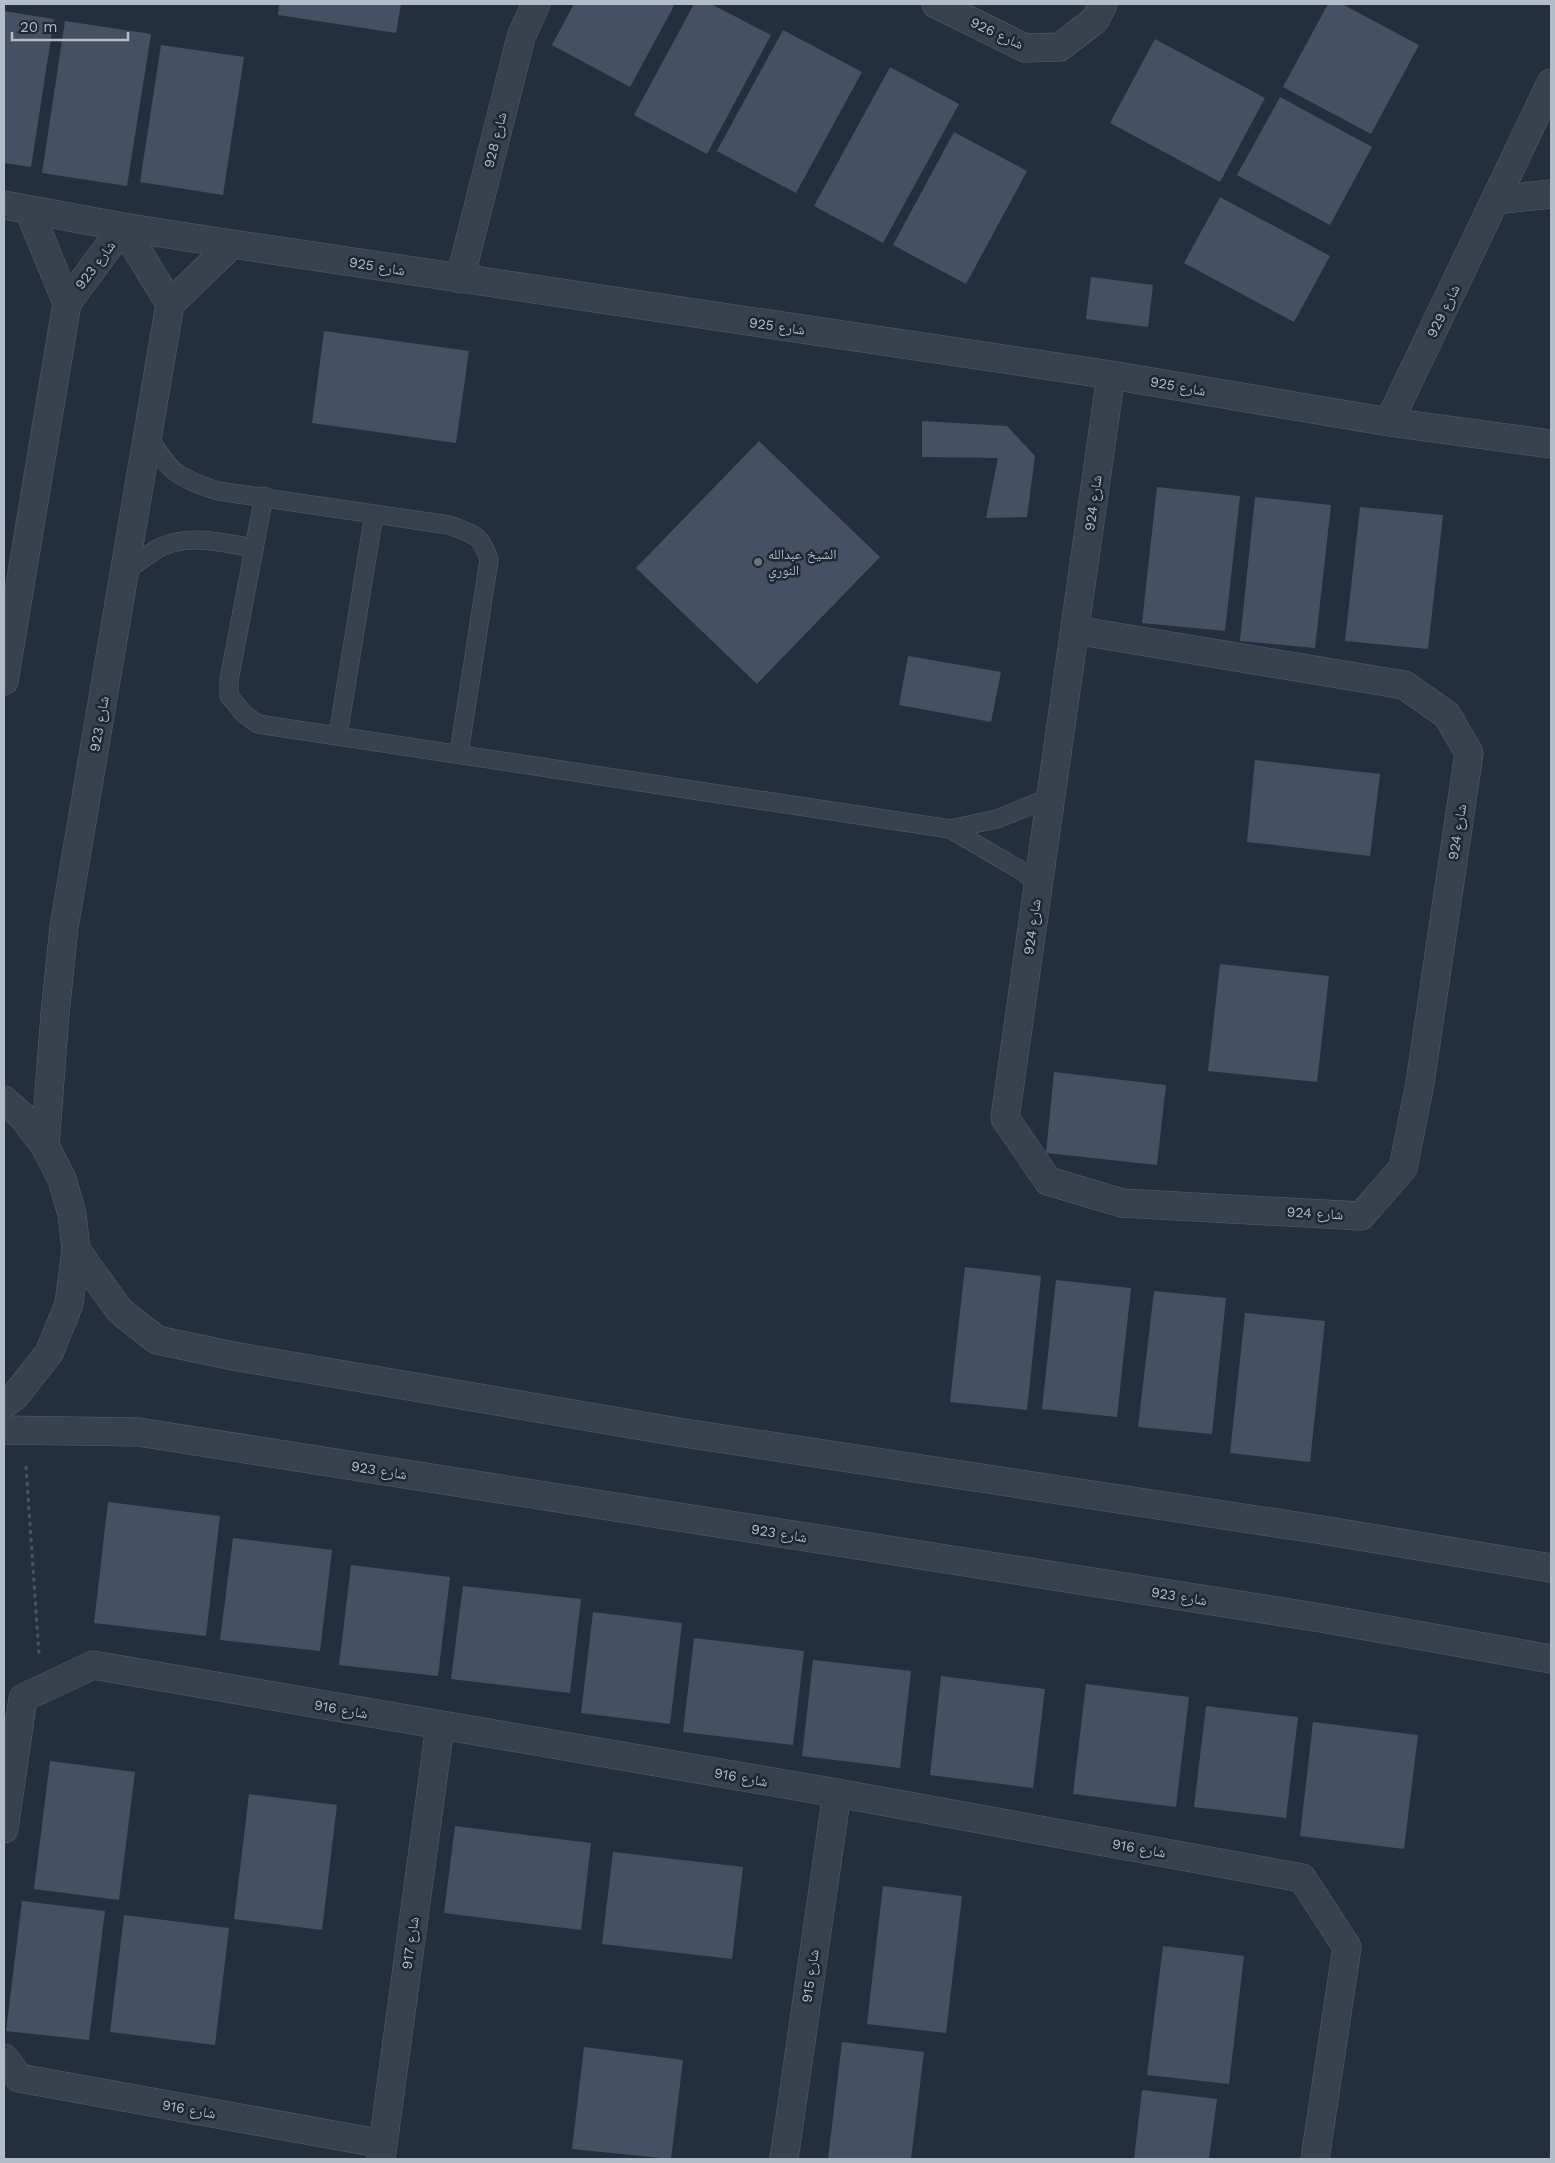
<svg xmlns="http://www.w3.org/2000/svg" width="1555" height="2163" font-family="'Work Sans','Noto Naskh Arabic',sans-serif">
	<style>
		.building { fill: #455162 }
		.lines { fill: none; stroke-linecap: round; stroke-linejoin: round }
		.service-casing { stroke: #565f6c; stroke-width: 19 }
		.minor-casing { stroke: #565f6c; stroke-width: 29 }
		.tertiary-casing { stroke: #565f6c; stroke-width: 29 }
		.path { stroke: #44595c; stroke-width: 3; stroke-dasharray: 4 4; stroke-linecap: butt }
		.service { stroke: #38414e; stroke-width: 18 }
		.minor { stroke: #38414e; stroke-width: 28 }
		.tertiary { stroke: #38414e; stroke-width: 28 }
		.worship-dot { fill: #6b7280; stroke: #1d2633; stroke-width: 2 }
		.labels { text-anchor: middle; stroke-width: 5; stroke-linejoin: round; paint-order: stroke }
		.street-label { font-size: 14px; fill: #b4bcc9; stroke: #1d2633 }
		.poi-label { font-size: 14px; fill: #b4bcc9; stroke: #1d2633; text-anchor: start }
	</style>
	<rect width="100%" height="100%" fill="#242f3e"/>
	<path class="building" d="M279,4H401L396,33L278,15Z
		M574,4H675L630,87L552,45Z
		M694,4H711L771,35L707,154L634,115Z
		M1328,4H1342L1419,45L1371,134L1283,87Z
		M4,11L54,19L31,167L4,163Z
		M65,21L151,34L127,186L42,173Z
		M783,30L862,72L796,193L717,151Z
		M1155,39L1265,98L1220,182L1110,123Z
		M161,45L244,57L223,195L140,182Z
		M890,67L959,104L883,243L814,206Z
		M1280,97L1372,147L1330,225L1237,175Z
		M954,132L1027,171L966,284L893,245Z
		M1220,197L1330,256L1294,322L1184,263Z
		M1091,277L1153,285L1148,327L1086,319Z
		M324,331L469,351L456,443L312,423Z
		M922,421L1007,426L1035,456L1027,517L986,518L998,458L922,457Z
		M759,441L880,557L757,684L636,568Z
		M1157,487L1240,496L1225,631L1142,623Z
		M1255,497L1331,505L1315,648L1240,641Z
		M1360,507L1443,515L1428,649L1345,641Z
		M908,656L1001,672L991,722L899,705Z
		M1255,760L1380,774L1370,856L1247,842Z
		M1220,964L1329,976L1317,1082L1208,1071Z
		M1054,1072L1166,1085L1157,1165L1046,1153Z
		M965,1267L1041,1276L1027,1410L950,1402Z
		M1056,1280L1131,1288L1117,1417L1042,1409Z
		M1154,1291L1226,1298L1212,1434L1138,1427Z
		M1245,1313L1325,1321L1310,1462L1230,1453Z
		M108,1502L220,1516L206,1636L94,1623Z
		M233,1538L332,1550L320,1651L220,1640Z
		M351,1565L450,1577L438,1676L339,1665Z
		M463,1586L581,1599L570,1693L451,1679Z
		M593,1612L682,1623L670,1724L581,1713Z
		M694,1638L804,1651L793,1745L683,1732Z
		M813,1660L911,1671L900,1768L802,1756Z
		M941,1676L1045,1689L1033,1788L930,1775Z
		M1086,1684L1189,1697L1176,1807L1073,1794Z
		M1206,1706L1298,1717L1286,1818L1194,1807Z
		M1313,1722L1418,1735L1404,1849L1300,1836Z
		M50,1761L135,1772L119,1900L34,1889Z
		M249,1794L337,1805L322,1930L234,1919Z
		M455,1826L591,1843L581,1930L444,1913Z
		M613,1852L743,1867L732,1959L602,1944Z
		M883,1886L962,1896L946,2033L867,2024Z
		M22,1901L105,1911L89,2040L6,2031Z
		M124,1915L229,1928L215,2045L110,2032Z
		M1163,1946L1244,1956L1229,2084L1147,2075Z
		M842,2042L924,2052L911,2159H828Z
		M584,2047L683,2060L671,2159L572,2149Z
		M1142,2090L1217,2099L1209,2159H1134Z"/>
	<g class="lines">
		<defs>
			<path id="service" d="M148,436C171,473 176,477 218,491L449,525C473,534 481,534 489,560L459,753
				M264,496L229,680V696L244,714L258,724L950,829L1022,871L1039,885
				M124,572C137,564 150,552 163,546C193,534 224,543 254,548
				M338,735L374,514
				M950,829L997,819L1051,797"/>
			<path id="minor" d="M936,4L1025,48L1060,47L1095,20L1103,4
				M1496,200L1551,194
				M4,205L123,227L232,244L1111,375L1389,422L1551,444
				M123,227L170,304
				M460,279L521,37L536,4
				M67,303L123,227
				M1389,422L1551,83
				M1075,630L1404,685L1447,715L1469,753L1420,1083L1403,1168L1361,1216L1122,1203L1048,1181L1005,1118L1111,375
				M4,681L67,303L29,210
				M45,1146L55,1014L64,927L170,304L232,244
				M4,1829L23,1698L93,1665L837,1793L1302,1878L1347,1947L1315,2159
				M4,2058L19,2078L383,2144
				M381,2159L440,1726
				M784,2159L837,1793"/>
			<path id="tertiary" d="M4,1100L23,1117L45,1146L62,1179L72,1214L76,1250L69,1304L49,1353L15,1396L4,1404
				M76,1250L120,1311L157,1340L233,1356L678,1432L1316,1529L1551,1568
				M4,1430L138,1432L1321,1618L1551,1659"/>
		</defs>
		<use href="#service" class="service-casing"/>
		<use href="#minor" class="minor-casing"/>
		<use href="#tertiary" class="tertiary-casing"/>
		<path class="path" d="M26,1466L39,1654"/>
		<use href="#service" class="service"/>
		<use href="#minor" class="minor"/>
		<use href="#tertiary" class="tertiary"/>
	</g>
	<circle class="worship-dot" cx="758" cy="562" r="5"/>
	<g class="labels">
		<g class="street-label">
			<text transform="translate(997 33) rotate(25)" y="5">شارع 926</text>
			<text transform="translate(495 140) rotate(-76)" y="5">شارع 928</text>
			<text transform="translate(95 265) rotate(-53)" y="5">شارع 923</text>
			<text transform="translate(377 266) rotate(9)" y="5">شارع 925</text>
			<text transform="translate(1443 311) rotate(-64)" y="5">شارع 929</text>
			<text transform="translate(777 326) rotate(8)" y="5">شارع 925</text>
			<text transform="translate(1178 386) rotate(10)" y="5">شارع 925</text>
			<text transform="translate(1093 503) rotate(-82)" y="5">شارع 924</text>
			<text transform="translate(99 724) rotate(-80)" y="5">شارع 923</text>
			<text transform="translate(1457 832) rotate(-81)" y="5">شارع 924</text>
			<text transform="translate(1032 927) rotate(-82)" y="5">شارع 924</text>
			<text transform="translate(1315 1213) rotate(3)" y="5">شارع 924</text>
			<text transform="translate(379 1470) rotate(9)" y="5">شارع 923</text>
			<text transform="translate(779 1533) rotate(9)" y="5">شارع 923</text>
			<text transform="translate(1179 1596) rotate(9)" y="5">شارع 923</text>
			<text transform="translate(341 1709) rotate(10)" y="5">شارع 916</text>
			<text transform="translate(741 1777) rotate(10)" y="5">شارع 916</text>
			<text transform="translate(1139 1848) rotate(10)" y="5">شارع 916</text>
			<text transform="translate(410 1943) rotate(-82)" y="5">شارع 917</text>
			<text transform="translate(810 1976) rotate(-82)" y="5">شارع 915</text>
			<text transform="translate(189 2109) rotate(10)" y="5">شارع 916</text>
		</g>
		<g class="poi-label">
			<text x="768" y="559">الشيخ عبدالله<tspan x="768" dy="16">النوري</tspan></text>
		</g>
	</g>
	<rect width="1555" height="2163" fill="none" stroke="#b4bcc9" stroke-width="10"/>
	<path d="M12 32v8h116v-8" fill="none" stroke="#b4bcc9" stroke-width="2.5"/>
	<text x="20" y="32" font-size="15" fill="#b4bcc9" stroke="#1d2633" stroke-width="4" paint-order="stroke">20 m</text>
</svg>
